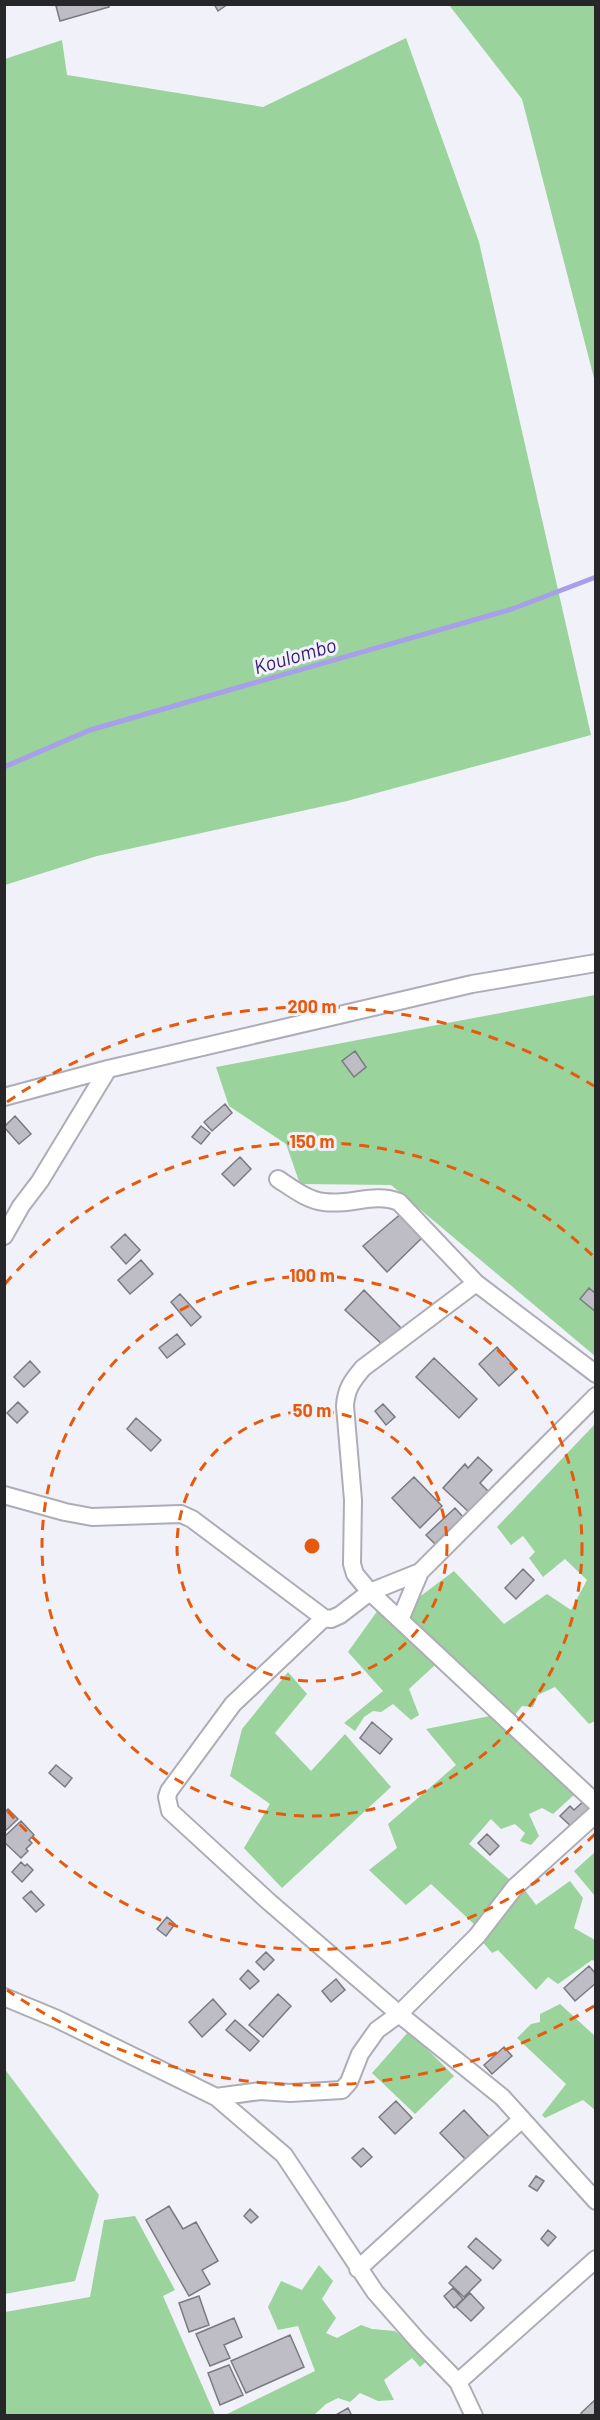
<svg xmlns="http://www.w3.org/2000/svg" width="600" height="2420" font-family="Barlow,sans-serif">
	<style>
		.green { fill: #9ad39b }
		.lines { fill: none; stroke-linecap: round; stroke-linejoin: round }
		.stream { stroke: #a79fe9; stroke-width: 5 }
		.building { fill: #bebdc5; stroke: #7a7a81; stroke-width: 1.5 }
		.street-casing { stroke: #aeadb5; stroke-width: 20 }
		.street { stroke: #fff; stroke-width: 16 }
		.ring { fill: none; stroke: #e8590c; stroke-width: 3; stroke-dasharray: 10 8 }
		.labels { text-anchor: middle; stroke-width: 6; stroke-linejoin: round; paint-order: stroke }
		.water-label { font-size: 20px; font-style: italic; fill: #351e73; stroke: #f1f1f9 }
		.centre { fill: #e8590c; stroke: #f1f1f9; stroke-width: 3 }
		.ring-label { font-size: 18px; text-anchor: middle; font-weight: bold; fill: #e8590c; stroke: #f1f1f9; stroke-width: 6; stroke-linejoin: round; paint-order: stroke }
	</style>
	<rect width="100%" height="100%" fill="#f1f1f9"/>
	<path class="green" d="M449,5H595V382L522,99Z
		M406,38L479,242L591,735L347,801L97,856L5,885V59L62,40L67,75L263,107Z
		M595,995V1356L391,1185L300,1184L286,1144L229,1106L216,1067Z
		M595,1424V1721L589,1724L555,1687L538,1695L533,1707L522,1706L514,1716L407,1618L414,1601L454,1571L504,1624L547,1594L571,1610L587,1580L565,1559L543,1577L529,1558L535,1552L523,1536L511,1545L497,1527Z
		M378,1610L435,1665L409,1689L419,1715L411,1720L393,1704L381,1712L373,1711L364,1717L355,1731L344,1723L383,1691L348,1652Z
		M288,1672L307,1694L275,1733L311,1771L345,1734L391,1787L282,1888L244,1848L270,1804L230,1776L242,1729Z
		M490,1716L576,1793L553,1814L542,1808L529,1814L539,1836L531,1845L520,1841L525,1833L515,1824L501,1829L491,1819L469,1844L511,1881L476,1926L431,1884L406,1905L369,1870L397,1848L388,1824L456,1765L426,1729Z
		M595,1852V1896L574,1871Z
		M570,1881L583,1898L574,1928L595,1940V1961L592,1960L558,1984L548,1977L536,1990L498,1950L492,1953L481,1940L524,1889L536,1905Z
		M560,2004L595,2036V2110L583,2100L545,2118L542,2115L566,2084L517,2038L531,2024L540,2022V2014Z
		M409,2031L454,2076L415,2114L372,2073Z
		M4,2068L99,2195L75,2281L5,2294Z
		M135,2216L175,2290L163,2296L215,2415H5V2312L90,2297L104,2220Z
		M319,2265L333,2281L322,2299L336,2318L326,2333L337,2338L361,2325L372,2329L395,2331L428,2360L420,2367L412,2358L384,2380L394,2400L378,2401L360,2393L350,2402L338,2398L326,2404L314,2415L223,2416L315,2371L298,2326L278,2330L268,2307L281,2281L302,2290Z"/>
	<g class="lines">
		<path class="stream" d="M4,767L90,730L512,609L596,577"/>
	</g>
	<path class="building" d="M63,4H108L109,7L60,21L56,6Z
		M214,4H228L218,11Z
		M355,1051L366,1067L354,1077L342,1061Z
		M225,1104L232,1113L212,1131L204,1122Z
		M15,1116L31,1134L19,1144L4,1127Z
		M201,1126L210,1133L201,1144L192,1137Z
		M240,1157L251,1169L234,1186L222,1174Z
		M403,1212L424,1236L387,1272L363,1246Z
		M125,1234L140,1250L126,1264L111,1247Z
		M141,1260L153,1274L130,1294L118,1280Z
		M589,1288L596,1294V1312L580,1299Z
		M364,1290L401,1328L384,1346L345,1310Z
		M180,1294L201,1317L191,1326L171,1302Z
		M177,1334L185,1344L167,1358L159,1348Z
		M497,1347L517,1369L499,1386L479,1364Z
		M434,1358L477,1399L459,1418L416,1377Z
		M30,1361L40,1372L24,1387L14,1377Z
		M18,1402L28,1412L17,1423L7,1413Z
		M383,1404L395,1417L386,1425L375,1411Z
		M136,1418L161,1440L151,1451L127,1429Z
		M478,1457L492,1470L480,1483L489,1492L470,1513L443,1488L465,1464L468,1468Z
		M414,1477L442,1506L420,1528L392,1498Z
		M455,1508L463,1517L435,1544L426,1535Z
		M523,1569L534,1580L516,1599L505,1588Z
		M372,1722L392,1739L380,1754L360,1738Z
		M56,1765L72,1778L65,1787L49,1773Z
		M587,1798L596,1807L576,1831L560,1816L570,1806L574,1810Z
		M8,1809L18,1819L4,1832V1813Z
		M21,1821L34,1835L29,1840L32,1843L26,1849L28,1851L21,1858L4,1842V1837Z
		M487,1834L499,1846L490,1855L478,1843Z
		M21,1862L25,1866L27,1864L33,1870L22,1882L12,1872Z
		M31,1891L44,1905L36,1912L23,1898Z
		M167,1917L175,1924L166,1936L157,1929Z
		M266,1952L274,1960L264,1970L256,1962Z
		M589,1966L596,1974V1983L575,2001L564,1988Z
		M248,1970L259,1981L250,1989L240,1979Z
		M336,1979L345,1990L331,2002L322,1991Z
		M278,1994L291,2006L263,2037L249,2025Z
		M213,1999L226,2014L202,2037L189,2022Z
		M235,2020L259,2041L250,2051L226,2030Z
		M504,2047L512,2056L492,2074L484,2065Z
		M396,2101L412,2118L395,2134L379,2117Z
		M464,2110L491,2139L467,2161L440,2133Z
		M363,2148L372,2157L361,2167L352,2158Z
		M536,2176L544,2181L537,2191L529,2186Z
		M169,2206L183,2229L196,2222L218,2261L202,2270L210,2284L189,2296L146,2220Z
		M250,2209L258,2217L251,2223L244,2216Z
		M548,2230L556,2237L548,2246L541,2239Z
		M476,2238L501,2260L493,2269L468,2247Z
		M466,2266L481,2280L464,2297L449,2283Z
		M453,2288L463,2299L454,2308L444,2296Z
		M470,2293L484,2308L471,2321L456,2307Z
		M199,2296L209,2325L189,2332L179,2303Z
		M234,2318L242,2337L224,2345L230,2358L210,2366L196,2334Z
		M290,2335L304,2367L246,2393L231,2361Z
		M229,2365L243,2395L220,2405L208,2373Z
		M596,2399V2416H583L581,2413Z
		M348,2408L352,2416H334Z"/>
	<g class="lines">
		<defs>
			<path id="street" d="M4,1097L108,1069L472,984L596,963
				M278,1179C292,1188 307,1200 324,1202C350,1206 374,1192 399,1202L476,1283
				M4,1236L21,1206L40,1181L108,1069
				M596,1374L476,1283L363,1368C352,1381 346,1389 345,1406L353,1500L352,1564L355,1574L370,1592L596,1803
				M4,1495L65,1512L92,1517L181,1514L192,1519L324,1618L331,1619L340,1615L370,1592L420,1572L596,1396
				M324,1618L233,1704L169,1791L167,1797L170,1811L268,1901L399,2014L502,2097L596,2201
				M400,1620L420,1572
				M4,1997L57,2019L216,2097L260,2091L290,2093L342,2090L349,2082L360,2054L377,2030L399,2014L477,1936L515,1887L596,1814
				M216,2097L284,2155L375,2292L419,2342L458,2382L474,2416
				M358,2269L522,2119
				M458,2382L596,2259"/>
		</defs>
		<use href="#street" class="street-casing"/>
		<use href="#street" class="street"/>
	</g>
	<g class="ring">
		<circle cx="312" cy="1546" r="135"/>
		<circle cx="312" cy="1546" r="270"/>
		<path d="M595 1834A404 404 0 0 1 5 1808M5 1284A404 404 0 0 1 595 1258"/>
		<path d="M594 2006A539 539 0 0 1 7 1990M7 1102A539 539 0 0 1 594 1086"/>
	</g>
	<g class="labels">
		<g class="water-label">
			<text transform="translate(295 656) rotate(-16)" y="7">Koulombo</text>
		</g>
	</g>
	<circle cx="312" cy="1546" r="9" class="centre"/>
	<g class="ring-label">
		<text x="312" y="1013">200 m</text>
		<text x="312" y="1148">150 m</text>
		<text x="312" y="1282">100 m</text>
		<text x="312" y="1417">50 m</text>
	</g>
	<rect width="600" height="2420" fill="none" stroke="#27272a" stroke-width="12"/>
</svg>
